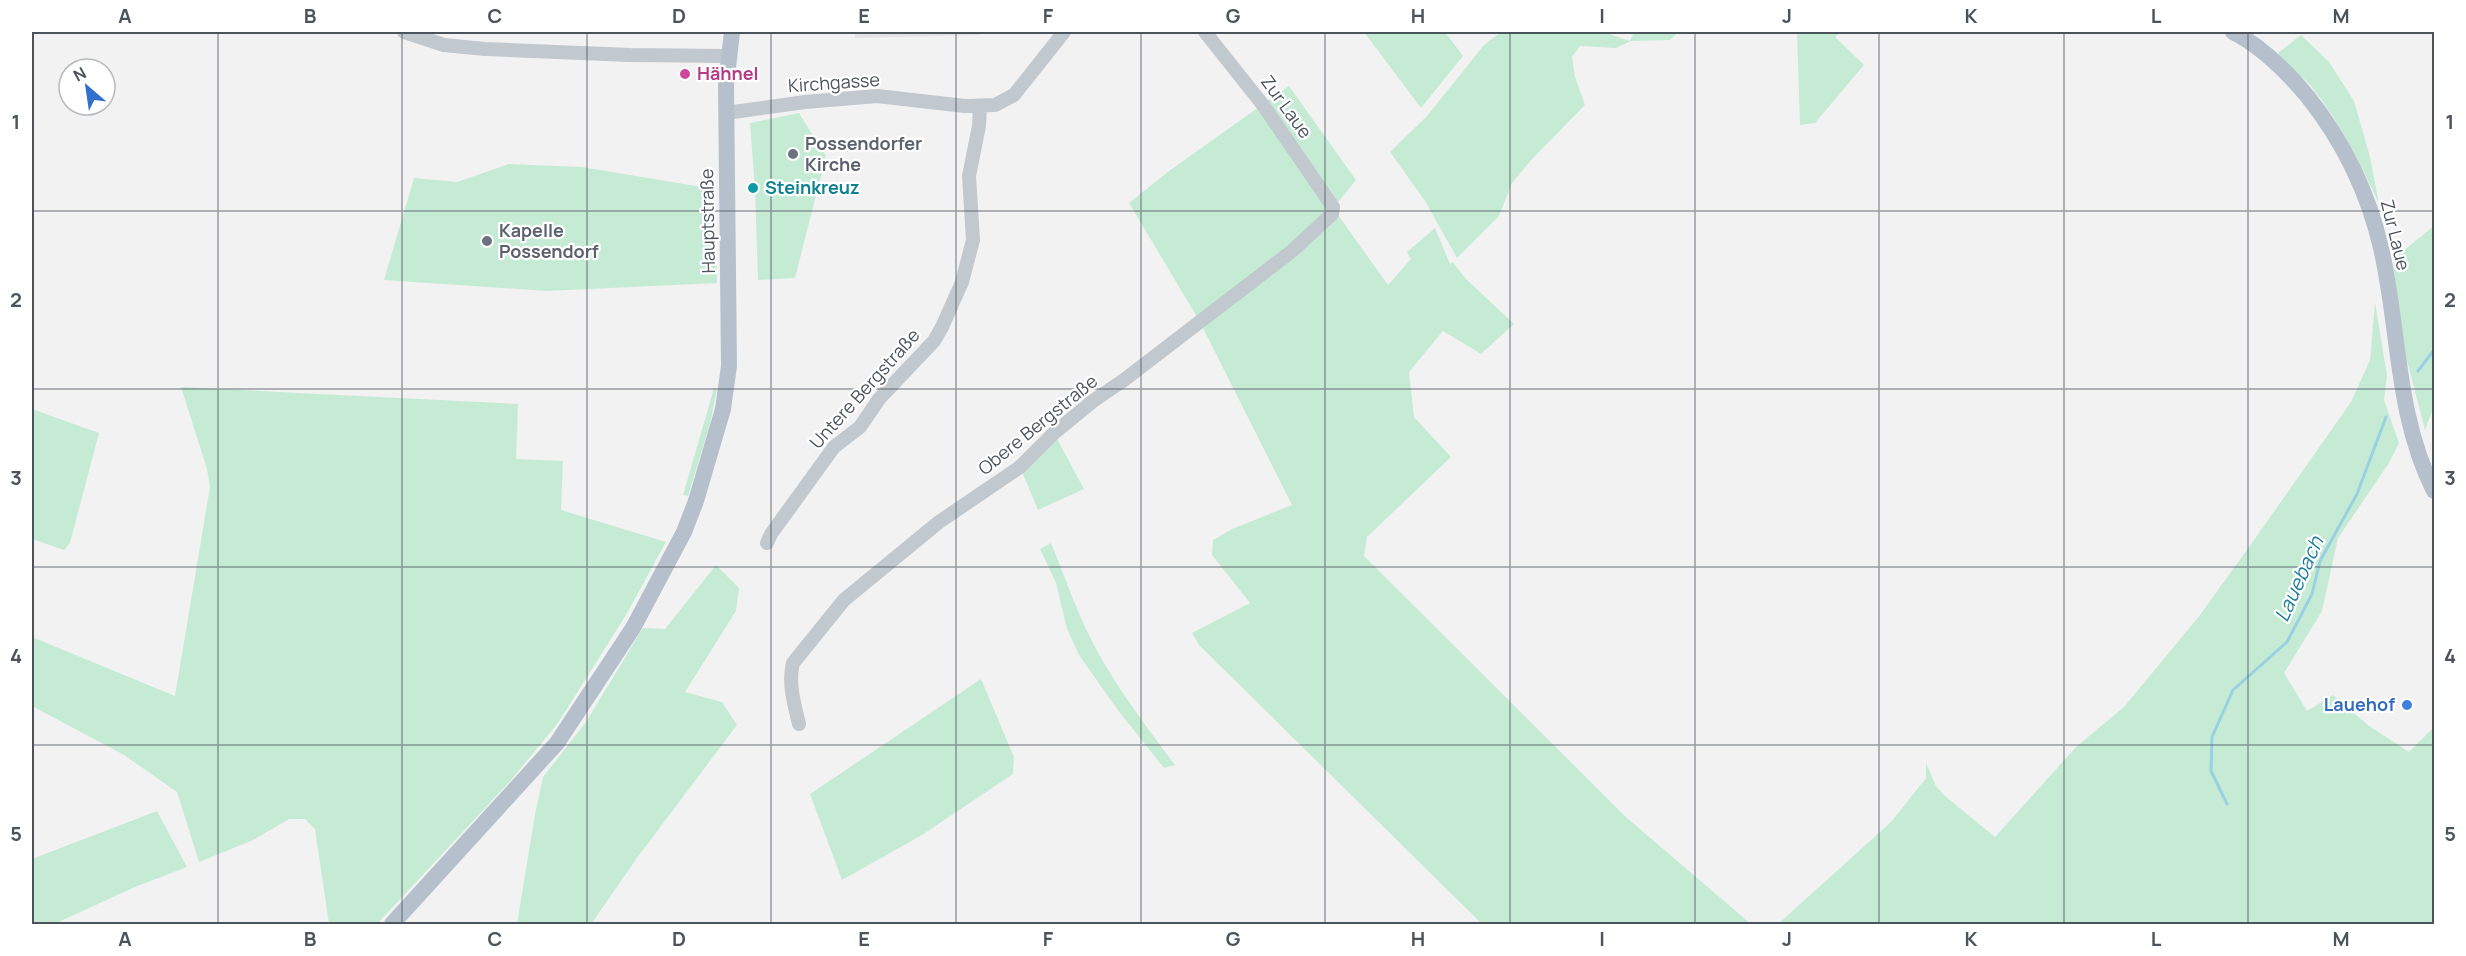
<svg xmlns="http://www.w3.org/2000/svg" width="2466" height="956" font-family="Manrope,sans-serif">
	<style>
		.education { fill: #e4e3e3 }
		.green { fill: #c6ebd5 }
		.lines { fill: none; stroke-linecap: round; stroke-linejoin: round }
		.stream { stroke: #99d1e2; stroke-width: 3 }
		.minor { stroke: #c1c8ce; stroke-width: 14 }
		.major { stroke: #b5c0cc; stroke-width: 16 }
		.grid { fill: none; stroke: #4b545d; stroke-width: 1.5; stroke-opacity: 0.55 }
		.hotel-dot { fill: #d1479c; stroke: #fff; stroke-width: 2 }
		.worship-dot { fill: #6b7280; stroke: #fff; stroke-width: 2 }
		.culture-dot { fill: #0f9aa8; stroke: #fff; stroke-width: 2 }
		.shop-dot { fill: #3f7fe0; stroke: #fff; stroke-width: 2 }
		.labels { text-anchor: middle; stroke-width: 4.5; stroke-linejoin: round; paint-order: stroke }
		.hotel-label { font-size: 18px; font-weight: bold; fill: #b23c85; stroke: #fff; text-anchor: start }
		.street-label { font-size: 18px; fill: #4b545d; stroke: #fff }
		.worship-label { font-size: 18px; font-weight: bold; fill: #5b616d; stroke: #fff; text-anchor: start }
		.culture-label { font-size: 18px; font-weight: bold; fill: #0d838f; stroke: #fff; text-anchor: start }
		.shop-label { font-size: 18px; font-weight: bold; fill: #366cbe; stroke: #fff; text-anchor: end }
		.water-label { font-size: 20px; font-style: italic; fill: #1e7e9d; stroke: #fff }
		.neatline { fill: none; stroke: #4b545d; stroke-width: 2 }
		.grid-label { font-size: 20px; text-anchor: middle; font-weight: bold; fill: #4b545d }
	</style>
	<rect width="100%" height="100%" fill="#f3f2f2"/>
	<path class="education" d="M855,32H981L980,35L855,38Z"/>
	<path class="green" d="M1364,32H1445L1463,56L1421,108Z
		M1501,32H1603L1630,41L1634,32H1678L1670,40L1631,41L1616,48L1580,46L1572,57L1575,77L1585,105L1533,158L1512,183L1499,216L1457,258L1425,201L1390,152L1427,116L1484,45Z
		M1797,32H1841L1835,37L1864,65L1815,123L1800,125Z
		M2301,35L2329,62L2354,101L2370,157L2379,204C2360,162 2340,122 2311,86C2301,74 2285,67 2278,53Z
		M1289,86L1356,180L1339,201H1333L1264,103Z
		M1259,107L1324,199L1326,212L1338,215L1388,285L1411,259L1407,252L1435,228L1450,264L1453,262L1465,278L1514,324L1481,354L1443,331L1409,372L1414,417L1451,457L1367,537L1364,556L1627,818L1751,924H1482L1199,645L1192,633L1250,603L1212,555L1213,540L1232,529L1292,505L1200,322L1129,203L1169,171Z
		M799,113L826,156L795,278L758,280L755,188L750,123Z
		M509,164L582,167L714,189L717,283L547,291L384,280L414,178L457,182Z
		M2434,226V406L2425,430L2398,326L2393,259Z
		M2375,302L2387,375L2384,400L2399,443L2389,463L2338,538L2322,611L2284,673L2307,711L2333,695L2369,726L2409,752L2434,727V924H1778L1891,822L1926,778V763L1936,786L1945,796L1995,837L2076,747L2124,707L2200,615L2254,540L2351,402L2370,360Z
		M181,387L518,404L516,459L563,461L561,510L666,542L626,615L558,723L512,779L377,924H329L315,829L305,819H289L253,840L199,862L177,792L124,755L32,706V637L175,696L210,487L207,469Z
		M714,388L717,389L710,424L688,496L683,495Z
		M32,409L99,433L70,543L64,550L32,539Z
		M1054,433L1084,489L1038,510L1020,467Z
		M1051,543C1063,572 1073,601 1086,629C1109,678 1143,722 1175,765L1164,768L1117,709L1079,655L1067,629L1056,583L1040,549Z
		M716,565L739,588L736,611L685,692L722,702L737,725L637,858L591,924H517L535,814L543,777L586,722L643,628L665,629Z
		M981,679L1014,757L1013,774L922,835L842,880L810,794Z
		M157,811L187,867L135,887L54,924H32V859Z"/>
	<g class="lines">
		<path class="stream" d="M2418,371L2434,350
			M2227,804L2211,771L2212,737L2233,690L2287,642L2312,594L2320,561L2357,494L2386,417"/>
		<path class="minor" d="M404,32L444,45L485,49L630,55L728,56
			M726,113L805,102L877,96L965,106L995,105L1014,95L1064,32
			M767,543L771,534L834,447L860,427L879,399L934,341L942,327L962,282L973,240L969,176L979,126L980,107
			M799,724C794,703 788,683 793,663L844,600L939,522L1020,467L1054,433L1093,401L1124,380L1292,251L1332,214L1333,207L1263,105L1205,32"/>
		<path class="major" d="M2233,32C2261,46 2288,73 2308,97C2343,141 2368,192 2381,248C2400,330 2395,413 2434,491
			M392,924L557,743L633,628L684,532L696,501L723,409L729,366L726,85L732,32"/>
	</g>
	<path class="grid" d="M218,32V924M402,32V924M587,32V924M771,32V924M956,32V924M1141,32V924M1325,32V924M1510,32V924M1695,32V924M1879,32V924M2064,32V924M2248,32V924M32,211H2434M32,389H2434M32,567H2434M32,745H2434"/>
	<circle class="hotel-dot" cx="685" cy="74" r="6"/>
	<g class="worship-dot">
		<circle cx="793" cy="154" r="6"/>
		<circle cx="487" cy="241" r="6"/>
	</g>
	<circle class="culture-dot" cx="753" cy="188" r="6"/>
	<circle class="shop-dot" cx="2407" cy="705" r="6"/>
	<g class="labels">
		<g class="hotel-label">
			<text x="697" y="80">Hähnel</text>
		</g>
		<g class="street-label">
			<text transform="translate(834 83) rotate(-4)" y="6">Kirchgasse</text>
			<text transform="translate(1286 107) rotate(54)" y="6">Zur Laue</text>
			<text transform="translate(708 221) rotate(-91)" y="6">Hauptstraße</text>
			<text transform="translate(2395 235) rotate(76)" y="6">Zur Laue</text>
			<text transform="translate(865 389) rotate(-48)" y="6">Untere Bergstraße</text>
			<text transform="translate(1038 425) rotate(-39)" y="6">Obere Bergstraße</text>
		</g>
		<g class="worship-label">
			<text x="805" y="150">Possendorfer<tspan x="805" dy="21">Kirche</tspan></text>
			<text x="499" y="237">Kapelle<tspan x="499" dy="21">Possendorf</tspan></text>
		</g>
		<g class="culture-label">
			<text x="765" y="194">Steinkreuz</text>
		</g>
		<g class="shop-label">
			<text x="2395" y="711">Lauehof</text>
		</g>
		<g class="water-label">
			<text transform="translate(2299 579) rotate(-66)" y="7">Lauebach</text>
		</g>
	</g>
	<rect width="2466" height="956" fill="none" stroke="#ffffff" stroke-width="66"/>
	<g transform="translate(87 87) rotate(331)"><circle r="28" fill="#ffffff" stroke="#b7bbbe" stroke-width="1.5"/>
	<path d="M0-4.5L10 22L0 15L-10 22Z" fill="#3070cf"/>
	<text y="-9" font-size="16" font-weight="bold" text-anchor="middle" fill="#4b545d">N</text>
	</g>
	<rect x="33" y="33" width="2400" height="890" class="neatline"/>
	<g class="grid-label">
		<text x="125" y="23">A</text>
		<text x="310" y="23">B</text>
		<text x="495" y="23">C</text>
		<text x="679" y="23">D</text>
		<text x="864" y="23">E</text>
		<text x="1048" y="23">F</text>
		<text x="1233" y="23">G</text>
		<text x="1418" y="23">H</text>
		<text x="1602" y="23">I</text>
		<text x="1787" y="23">J</text>
		<text x="1971" y="23">K</text>
		<text x="2156" y="23">L</text>
		<text x="2341" y="23">M</text>
		<text x="16" y="129">1</text>
		<text x="2450" y="129">1</text>
		<text x="16" y="307">2</text>
		<text x="2450" y="307">2</text>
		<text x="16" y="485">3</text>
		<text x="2450" y="485">3</text>
		<text x="16" y="663">4</text>
		<text x="2450" y="663">4</text>
		<text x="16" y="841">5</text>
		<text x="2450" y="841">5</text>
		<text x="125" y="946">A</text>
		<text x="310" y="946">B</text>
		<text x="495" y="946">C</text>
		<text x="679" y="946">D</text>
		<text x="864" y="946">E</text>
		<text x="1048" y="946">F</text>
		<text x="1233" y="946">G</text>
		<text x="1418" y="946">H</text>
		<text x="1602" y="946">I</text>
		<text x="1787" y="946">J</text>
		<text x="1971" y="946">K</text>
		<text x="2156" y="946">L</text>
		<text x="2341" y="946">M</text>
	</g>
</svg>
